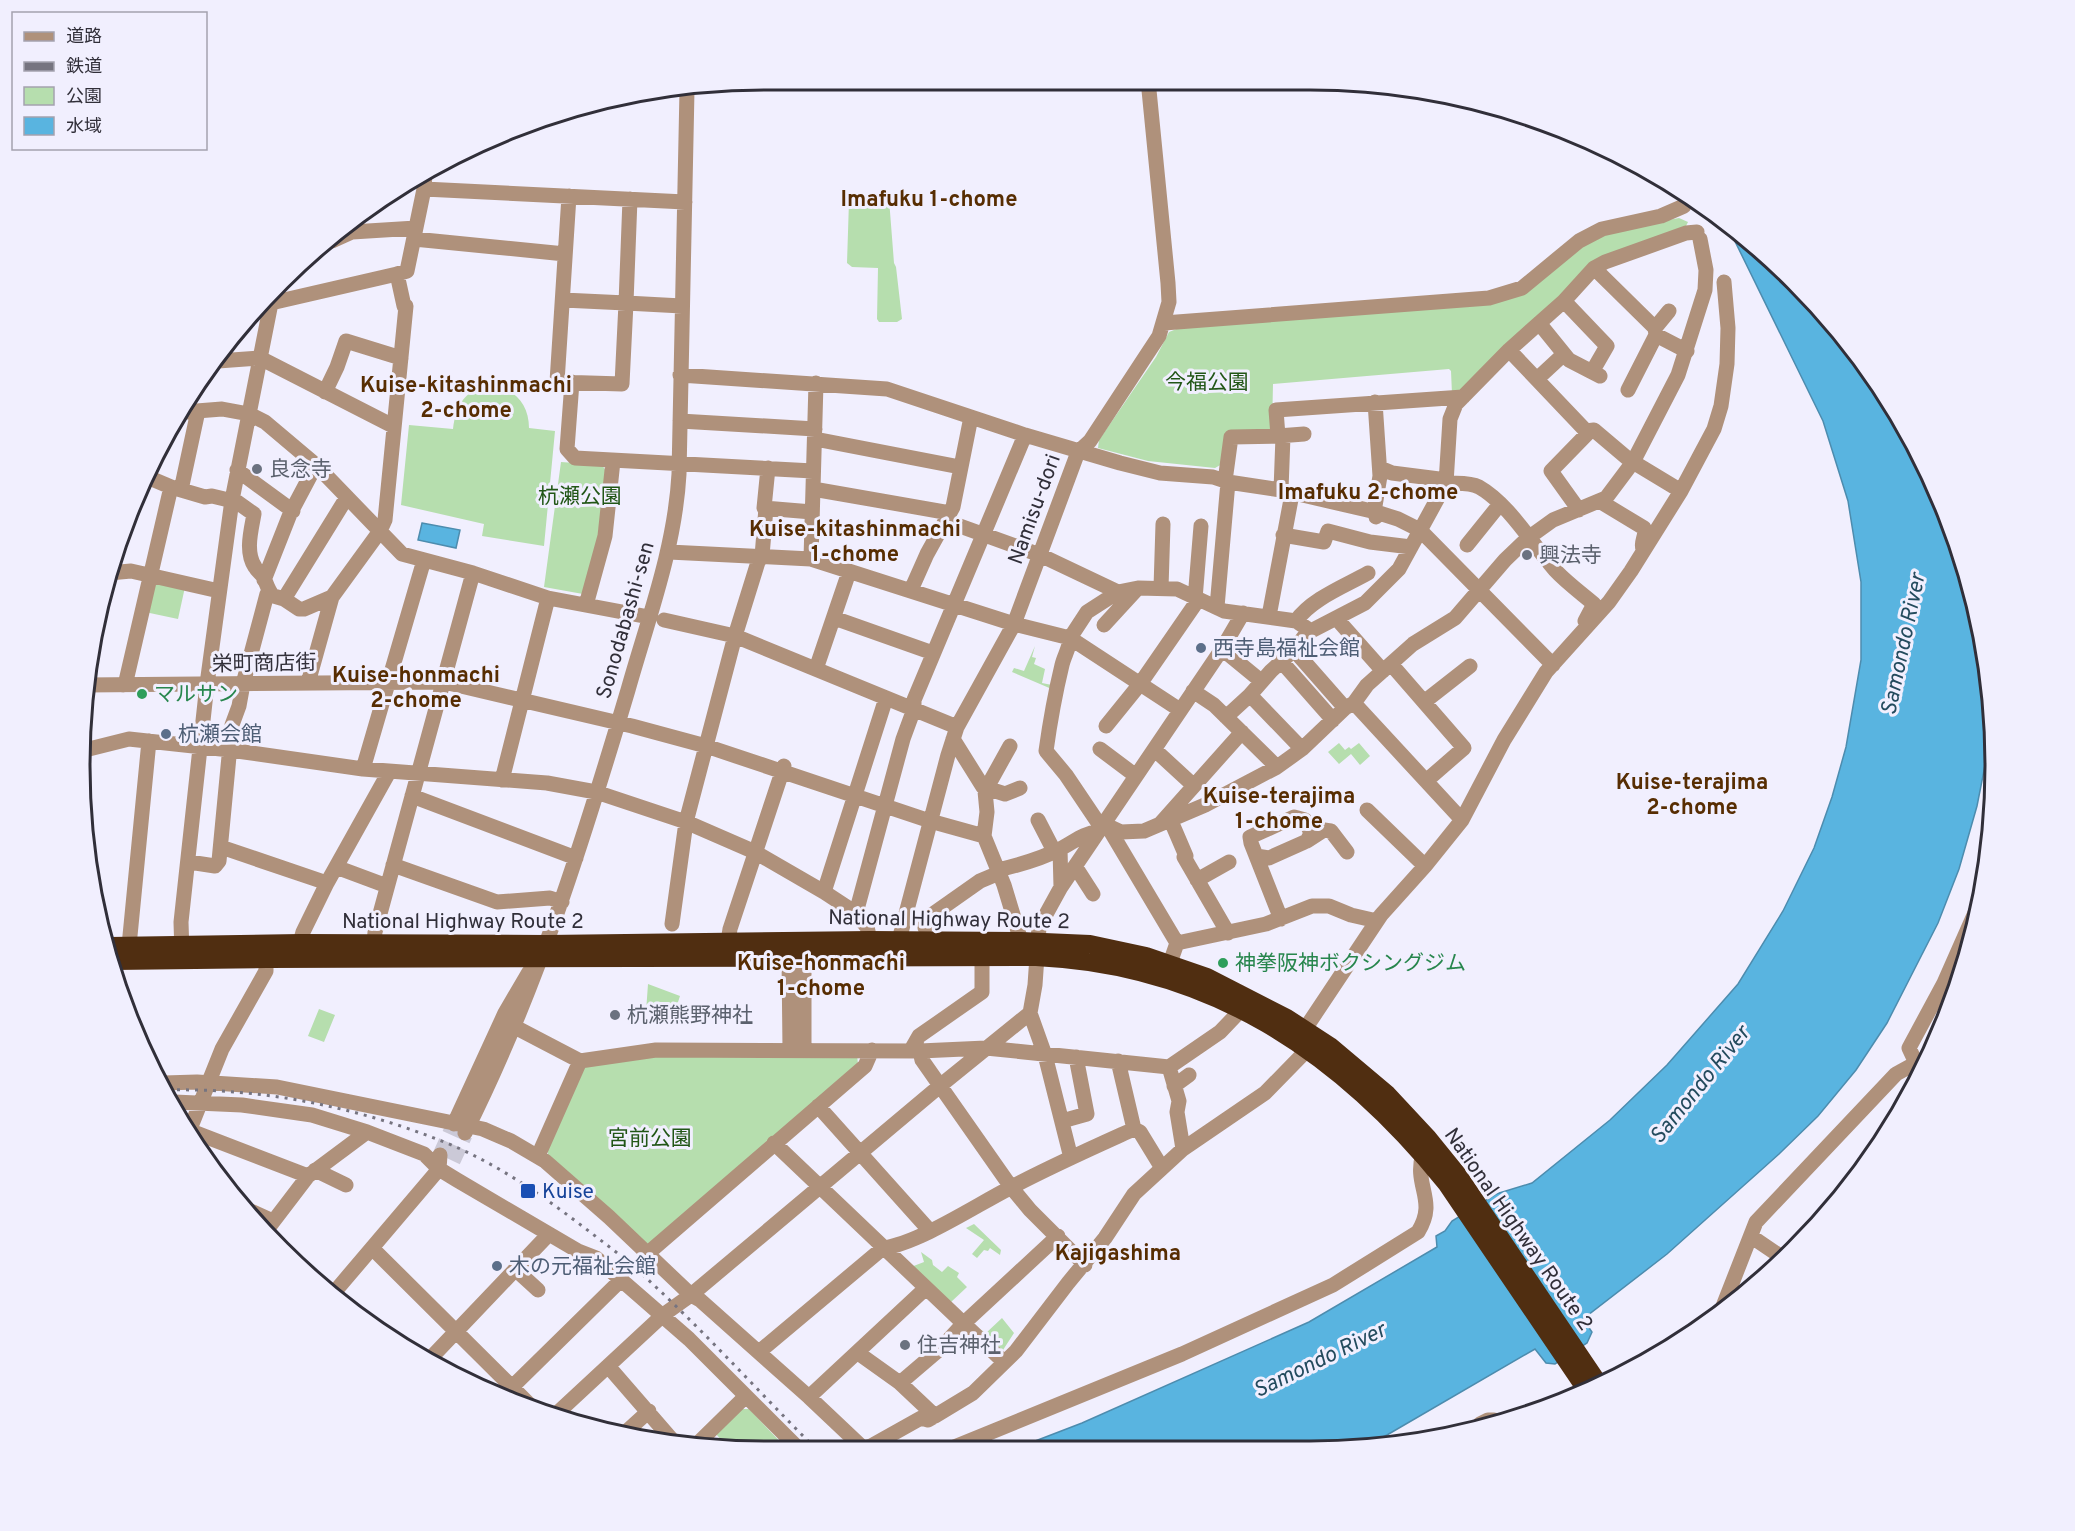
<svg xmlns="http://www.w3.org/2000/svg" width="2075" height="1531" font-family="Overpass,'Noto Sans JP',sans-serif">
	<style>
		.green { fill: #b6deae }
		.water { fill: #59b4e0; stroke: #4d8cae; stroke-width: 1.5 }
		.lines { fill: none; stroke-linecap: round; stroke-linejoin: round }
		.minor-tunnel { stroke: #cbc9d7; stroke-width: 15; stroke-dasharray: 15 8; stroke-linecap: butt }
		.minor { stroke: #af917b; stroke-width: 15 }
		.highway { stroke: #502e11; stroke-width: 18 }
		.rail { stroke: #767480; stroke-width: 3; stroke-dasharray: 3 6; stroke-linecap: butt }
		.worship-dot { fill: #6b7280; stroke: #f1effe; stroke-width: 2 }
		.service-dot { fill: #5c6f8a; stroke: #f1effe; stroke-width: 2 }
		.leisure-dot { fill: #2e9e5b; stroke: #f1effe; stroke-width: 2 }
		.transit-dot { fill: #1a4fb4; stroke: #f1effe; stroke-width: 2 }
		.labels { text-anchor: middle; stroke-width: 6; stroke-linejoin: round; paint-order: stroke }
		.park-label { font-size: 21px; fill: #215616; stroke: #f1effe }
		.worship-label { font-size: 21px; fill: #5b616d; stroke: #f1effe; text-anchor: start }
		.street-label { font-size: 21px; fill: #312f39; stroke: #f1effe }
		.service-label { font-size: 21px; fill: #4e5e75; stroke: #f1effe; text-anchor: start }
		.leisure-label { font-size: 21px; fill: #27864d; stroke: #f1effe; text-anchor: start }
		.transit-label { font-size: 21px; fill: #164399; stroke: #f1effe; text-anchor: start }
		.neighbourhood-label { font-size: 22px; font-weight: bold; fill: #572d02; stroke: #f1effe }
		.water-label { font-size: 22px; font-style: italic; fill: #244b5e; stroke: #f1effe }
		.rim { fill: none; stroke: #312f39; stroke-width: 3 }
	</style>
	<rect width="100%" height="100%" fill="#f1effe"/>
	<path class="green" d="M881,196L889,199L894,263L896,267L902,319L897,322H879L877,319L878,268L852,267L847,263L849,201L851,198Z
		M1679,218L1688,222L1684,230L1616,254L1459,394H1452L1451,371L1449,369L1273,384L1272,429L1228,433L1224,463L1215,468L1148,461L1098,448L1099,440L1156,357L1169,332L1179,328L1487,304L1600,235L1621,229Z
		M488,386C513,386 529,403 529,428L555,431L544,546L482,536L484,524L401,505L409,425L453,429C456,406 463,391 488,386Z
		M561,462L602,465L606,471L596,552L583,594L544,587Z
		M151,581L185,587L178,619L145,612Z
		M1035,646L1032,657L1036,658L1034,664L1045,669L1042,683L1052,685L1054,690L1012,672L1014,668L1024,671Z
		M1339,743L1345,750L1349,747L1351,749L1359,743L1370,756L1360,765L1351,754L1339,764L1328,752Z
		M648,984L680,996L677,1005L646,1012Z
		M319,1009L335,1015L324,1042L308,1036Z
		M857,1054L858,1065L651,1244H644L548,1158V1149L582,1069L593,1063L660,1055Z
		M974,1224L1001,1250L1000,1255L990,1248L988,1251L984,1250L977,1258L972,1254L984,1240L966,1228Z
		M921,1252L932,1260L933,1265L942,1272L948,1266L959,1273L957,1277L967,1287L950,1303L911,1267L924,1262Z
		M1002,1318L1014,1333L1003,1350L985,1339L973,1325L986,1333Z
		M742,1409H749L788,1450H730L716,1434Z"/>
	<path class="water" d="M1726,223L1762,250L1854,348L1925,462L1972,588L1994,720L1977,806L1959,869L1938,923L1887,1023L1856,1070L1818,1116L1779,1154L1667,1254L1583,1319L1592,1332L1587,1343L1555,1364L1546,1363L1535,1349L1387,1435L1364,1446L1017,1448L1082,1423L1309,1322L1437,1247L1436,1236L1445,1231L1452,1221L1496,1194L1532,1183L1610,1120L1667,1065L1738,984L1783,911L1814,848L1832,797L1846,747L1861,660V582L1848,501L1823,421Z
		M422,523L460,530L456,548L418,540Z"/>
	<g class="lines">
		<path class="minor-tunnel" d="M440,1155L454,1124
			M453,1161L465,1135"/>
		<path class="minor" d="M424,189L685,202
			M630,199L626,303L682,306
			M414,239L565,254
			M332,241L352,232L416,228
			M1594,268L1655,328L1656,335L1687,351
			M563,300L626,303L622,384L557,382L569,196
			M1564,301L1607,346L1592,372
			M271,303L397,274
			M1164,323L1489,298L1522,288L1579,241L1602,229L1661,216L1684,206
			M1539,323L1569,360L1600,376
			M1655,328L1669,311
			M1509,350L1586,431L1594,430L1633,463
			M218,361L260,358L393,426
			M680,375L887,389L1025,435L1120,463L1160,473L1213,477L1228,482L1281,490L1376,512L1398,519L1420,530L1553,665
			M1537,379L1564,354
			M572,382L567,449L575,458L813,471
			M1628,390L1656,335
			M325,392L337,367L346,341L401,358
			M1375,402L1380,476L1375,506L1376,517
			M184,412L222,409L249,414L265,422L316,465L402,554L473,573L548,598L649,617
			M680,421L815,429
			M1278,436L1304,434
			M815,439L960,467
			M1633,462L1681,491
			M768,468L764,508L812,512
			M1380,468L1392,473L1447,480
			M237,470L293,511
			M145,476L171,487L205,497L212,496L237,502L254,514C251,531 245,552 255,567C257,571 262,574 264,578C267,585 268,590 273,596
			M1225,481L1231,437L1278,436L1276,410L1463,397
			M1446,483C1456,484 1469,482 1479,487C1509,504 1532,544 1555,570C1566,582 1581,593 1594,604L1585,621
			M813,489L950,513
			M181,490L198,411
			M1281,490L1283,436
			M1601,502L1644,528C1647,535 1640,542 1643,549
			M1579,510L1551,471L1589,432
			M946,521L1040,555L1118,592L1138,588L1177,589L1224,611L1296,621L1311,631L1306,634L1294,650L1345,708
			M1283,535L1324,542L1328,531L1370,542L1411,547
			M1467,545L1500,504
			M669,552L811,559L1014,624L1070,638L1180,710
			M811,559L816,383
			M109,573L131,571L219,591
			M264,580L290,514L316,465
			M1161,588L1163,524
			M911,590L927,554L953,507L971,417
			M284,599L347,497
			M1195,599L1201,526
			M586,605L605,536L613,461
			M1217,607L1228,482
			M1269,616L1292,494
			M834,618L933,653
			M1336,618L1383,671
			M664,620L735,636L957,727
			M1296,621C1311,599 1345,586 1368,573
			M1104,625L1138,588
			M1311,631L1365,603L1399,569L1446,483L1450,419L1456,404L1509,350L1564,301L1594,268L1605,262L1686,233L1697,232
			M1222,649L1261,681
			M1294,650L1271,671L1250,695L1302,749
			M1281,661L1333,720
			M1391,664L1464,748L1426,781
			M817,666L849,572
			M308,683L332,597
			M85,685L444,682L632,726L706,746L930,821L984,836L1004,885L1021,941
			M123,685L126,681L171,487
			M1193,691L1214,705L1277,767
			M1424,702L1470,666
			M1354,703L1462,820
			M1226,717L1250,695
			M1106,726L1140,684L1198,600
			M953,739L983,787L1005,794L1020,788
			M1100,749L1136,776
			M85,750L129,739L230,750L363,769L547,783L596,792L686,822L755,852L824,892L856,913L867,927L870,940
			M1155,750L1193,785
			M363,769L424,560
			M502,780L548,598
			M412,796L576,858
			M1367,810L1425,866
			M1038,820L1054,851
			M1171,821L1186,856L1184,857L1228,933
			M1104,824L1121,832L1144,831L1205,805L1277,767L1302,749L1345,708L1354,703L1367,685L1413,644L1455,618L1505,560L1528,538L1553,520L1606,498L1633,462L1678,375L1705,290L1706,270L1700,239
			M1160,824L1242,732
			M1101,827L1066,775L1046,751C1050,722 1055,694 1062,665C1064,656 1070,647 1070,638L1087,612L1118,592
			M1108,827L1177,943L1170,963
			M984,836L987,812L985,791L1010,746
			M1307,841L1324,830L1331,831L1347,852
			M221,847L327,883
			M1060,849L1061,887
			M1256,856L1269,858L1307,841L1311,833L1305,820L1294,817L1250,837L1251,843L1281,919
			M189,862L215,866L219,861L232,725L239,706L243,684L267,594L284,599L299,609H304L332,597L380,531L385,520L406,306H404L397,274L407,271L424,189L425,173
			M393,865L497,902L550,898L562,902
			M1075,866L1093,894
			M336,867L387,886
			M998,870C1019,865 1041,859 1060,849C1074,842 1083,833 1098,832
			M1197,880L1229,862
			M824,892L886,698
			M856,913L903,739L914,709V700L1025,435
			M672,924L686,822L735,636L758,562L762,556L766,508
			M925,928L926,919L980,881L999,873
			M728,942L730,929L784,766
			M300,943L303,932L327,883L389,772
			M1177,943L1266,924L1312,906H1329L1351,915L1377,921
			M374,944L375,932L473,573
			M129,946L149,741
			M899,950V940L948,755L957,727L1014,624L1078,452L1090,441L1159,336L1169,302L1168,283L1148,80
			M182,954L181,922L207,684L232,500L273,293
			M789,957L790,1050
			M804,957V1050
			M1030,1013L1045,1055L1071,1158
			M513,1026L580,1061L656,1050L920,1051L986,1048L1169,1067L1220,1032L1241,1010
			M1305,1029L1381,915L1425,866L1462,820L1504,740L1546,672L1609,602L1631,571L1681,491L1714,429L1721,406L1727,364L1728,328L1724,282
			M911,1050L919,1036L982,992V957
			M920,1051L922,1060L1011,1187L1030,1210L1085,1265
			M1118,1061L1134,1129L1140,1132L1162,1168
			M1169,1067L1179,1101L1177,1112L1183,1149
			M164,1083L197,1082L277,1087L483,1129L511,1141L545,1161L609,1217L691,1295L700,1300L809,1397L863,1448L871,1446L921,1418L928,1420L935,1416L973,1393L1016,1351L1068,1283L1105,1238L1134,1194L1183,1149L1265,1093L1308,1049
			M1174,1086L1189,1075
			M174,1102L242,1105L312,1115L367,1132L424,1154L439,1169L457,1180L578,1251L596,1258L689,1339L799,1449
			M818,1106L930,1231
			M1062,1121L1087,1114L1076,1057
			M454,1124L505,1013L529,972
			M190,1129L222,1049L266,971V959
			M191,1131L308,1176
			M465,1133C536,992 583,841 628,690C648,619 675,548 679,474L687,90
			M774,1143L1004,1362
			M538,1156L580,1061
			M315,1170L346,1185
			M246,1209L273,1221
			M266,1231L308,1176L367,1132
			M1752,1237L1783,1258
			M372,1248L536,1411
			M647,1254L865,1066L872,1050
			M515,1269L538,1290
			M332,1295L439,1169L440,1155
			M1720,1314L1756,1222L1896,1074L1916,1063L1909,1048L1944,983L1978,906
			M759,1352L883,1248C919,1243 975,1206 1008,1189C1049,1167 1092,1148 1134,1129
			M858,1353L900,1383L935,1416
			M427,1362L549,1234
			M608,1366L673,1441
			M900,1383L941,1348L963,1324L1058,1236
			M503,1396L622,1279
			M809,1397L926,1288
			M553,1417L663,1315L691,1295L941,1085L1030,1013L1035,985L1039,927L1061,887L1222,649L1243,613
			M1480,1424L1488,1420H1494
			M627,1431L649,1411
			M696,1445L746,1396
			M952,1448L1182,1354L1333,1285L1418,1232C1438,1200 1413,1186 1423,1154"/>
		<path class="highway" d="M110,946L300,943L547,944L870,940L1021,941L1090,944L1146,956L1207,977L1287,1018L1330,1046L1387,1094L1428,1138L1458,1175L1599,1384
			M114,961L266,959L1036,957C1210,965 1339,1051 1446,1183L1587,1391"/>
		<path class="rail" d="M168,1090C260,1088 353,1106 439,1140C494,1161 543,1196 590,1232C608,1246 626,1259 643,1275C703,1330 758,1391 816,1449"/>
	</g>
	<g class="worship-dot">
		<circle cx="257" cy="469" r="6"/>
		<circle cx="1527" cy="555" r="6"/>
		<circle cx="615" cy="1015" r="6"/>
		<circle cx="905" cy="1345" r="6"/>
	</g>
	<g class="service-dot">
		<circle cx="1201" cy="648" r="6"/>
		<circle cx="166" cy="734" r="6"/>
		<circle cx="497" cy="1266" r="6"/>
	</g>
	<g class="leisure-dot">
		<circle cx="142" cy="694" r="6"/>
		<circle cx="1223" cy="963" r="6"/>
	</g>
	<rect class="transit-dot" x="520" y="1183" width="16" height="16" rx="3"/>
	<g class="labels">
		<g class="park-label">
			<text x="1207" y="389">今福公園</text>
			<text x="580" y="503">杭瀬公園</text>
			<text x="650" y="1145">宮前公園</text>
		</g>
		<g class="worship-label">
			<text x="269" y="476">良念寺</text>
			<text x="1539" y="562">興法寺</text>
			<text x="627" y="1022">杭瀬熊野神社</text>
			<text x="917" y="1352">住吉神社</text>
		</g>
		<g class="street-label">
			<text transform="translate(1034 509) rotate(-70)" y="7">Namisu-dori</text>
			<text transform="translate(625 620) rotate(-74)" y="7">Sonodabashi-sen</text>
			<text transform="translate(264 663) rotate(-1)" y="7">栄町商店街</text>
			<text transform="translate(949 919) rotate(1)" y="7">National Highway Route 2</text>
			<text x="463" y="928">National Highway Route 2</text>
			<text transform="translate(1519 1229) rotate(55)" y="7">National Highway Route 2</text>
		</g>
		<g class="service-label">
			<text x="1213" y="655">西寺島福祉会館</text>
			<text x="178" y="741">杭瀬会館</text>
			<text x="509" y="1273">木の元福祉会館</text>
		</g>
		<g class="leisure-label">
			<text x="154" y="701">マルサン</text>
			<text x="1235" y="970">神拳阪神ボクシングジム</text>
		</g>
		<g class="transit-label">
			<text x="542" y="1198">Kuise</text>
		</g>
		<g class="neighbourhood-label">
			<text x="929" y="206">Imafuku 1-chome</text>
			<text x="466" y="392">Kuise-kitashinmachi<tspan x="466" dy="25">2-chome</tspan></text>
			<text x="1368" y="499">Imafuku 2-chome</text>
			<text x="855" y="536">Kuise-kitashinmachi<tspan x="855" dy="25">1-chome</tspan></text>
			<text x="416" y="682">Kuise-honmachi<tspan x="416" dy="25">2-chome</tspan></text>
			<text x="1692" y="789">Kuise-terajima<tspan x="1692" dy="25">2-chome</tspan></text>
			<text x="1279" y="803">Kuise-terajima<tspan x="1279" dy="25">1-chome</tspan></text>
			<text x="821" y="970">Kuise-honmachi<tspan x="821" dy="25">1-chome</tspan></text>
			<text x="1118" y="1260">Kajigashima</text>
		</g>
		<g class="water-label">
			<text transform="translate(1902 644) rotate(-78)" y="8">Samondo River</text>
			<text transform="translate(1699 1084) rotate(-51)" y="8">Samondo River</text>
			<text transform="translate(1319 1359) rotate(-26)" y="8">Samondo River</text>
		</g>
	</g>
	<path d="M0 0H2075V1531H0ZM765 90H1310A675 675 0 0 1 1985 765V766A675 675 0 0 1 1310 1441H765A675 675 0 0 1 90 766V765A675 675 0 0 1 765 90Z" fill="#f1effe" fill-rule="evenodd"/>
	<path class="rim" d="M765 90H1310A675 675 0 0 1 1985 765V766A675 675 0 0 1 1310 1441H765A675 675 0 0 1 90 766V765A675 675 0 0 1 765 90Z"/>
	<rect x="12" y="12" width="195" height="138" fill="#f1effe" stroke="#a4a2af" stroke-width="1.5"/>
	<rect x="24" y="32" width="30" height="9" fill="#af917b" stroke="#a4a2af" stroke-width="1.5"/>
	<text x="66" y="42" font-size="18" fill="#312f39">道路</text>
	<rect x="24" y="62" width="30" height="9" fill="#767480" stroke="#a4a2af" stroke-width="1.5"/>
	<text x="66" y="72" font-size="18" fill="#312f39">鉄道</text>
	<rect x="24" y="87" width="30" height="18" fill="#b6deae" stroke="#a4a2af" stroke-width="1.5"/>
	<text x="66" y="102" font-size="18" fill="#312f39">公園</text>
	<rect x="24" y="117" width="30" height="18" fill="#59b4e0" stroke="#a4a2af" stroke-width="1.5"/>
	<text x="66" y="132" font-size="18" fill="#312f39">水域</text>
</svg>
